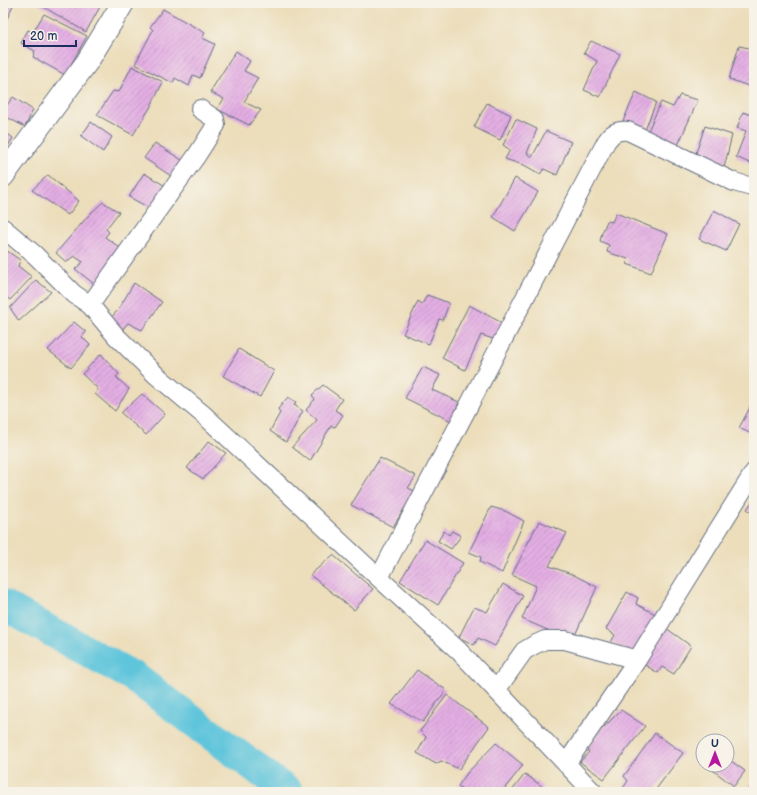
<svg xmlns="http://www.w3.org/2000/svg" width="757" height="795" font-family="'Balsamiq Sans',sans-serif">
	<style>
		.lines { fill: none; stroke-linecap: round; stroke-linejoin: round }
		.river { stroke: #5ec5db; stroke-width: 31 }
		.building { fill: url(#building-hatch) }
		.street-casing { stroke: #646c7f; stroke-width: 20 }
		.secondary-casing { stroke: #646c7f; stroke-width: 24 }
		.street { stroke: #fff; stroke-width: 18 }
		.secondary { stroke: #fff; stroke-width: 22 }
	</style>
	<defs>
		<pattern id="building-hatch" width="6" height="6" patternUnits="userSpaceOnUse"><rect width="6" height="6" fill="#e4afe4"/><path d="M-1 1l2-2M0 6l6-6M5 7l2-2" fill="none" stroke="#b88fbc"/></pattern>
	</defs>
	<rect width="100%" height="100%" fill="#f7f3e8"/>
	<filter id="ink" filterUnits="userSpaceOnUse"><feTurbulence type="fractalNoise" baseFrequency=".025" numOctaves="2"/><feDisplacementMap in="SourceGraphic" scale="8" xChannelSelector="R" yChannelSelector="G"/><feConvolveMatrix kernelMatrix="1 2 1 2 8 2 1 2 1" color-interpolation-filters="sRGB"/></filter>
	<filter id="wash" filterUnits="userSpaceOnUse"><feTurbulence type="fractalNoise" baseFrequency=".012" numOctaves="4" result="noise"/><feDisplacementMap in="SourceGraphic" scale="16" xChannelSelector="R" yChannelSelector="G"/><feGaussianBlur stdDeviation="0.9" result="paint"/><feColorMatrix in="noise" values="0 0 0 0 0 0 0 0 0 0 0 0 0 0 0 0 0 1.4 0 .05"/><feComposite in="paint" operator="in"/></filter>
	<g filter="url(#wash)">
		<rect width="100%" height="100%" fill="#ecdebb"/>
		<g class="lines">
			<path class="river" d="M3,605L134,677L288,792"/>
		</g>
		<g id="blocks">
			<path class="building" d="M3,3H14L7,19L3,17Z
				M37,3H98L101,5L86,32Z
				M163,9L205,33L202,38L215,44L200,78L193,75L189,86L175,78L173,83L135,64L153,30L150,27Z
				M44,14L87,36L65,75L33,57L35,51L21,43L28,30L33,32Z
				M591,41L620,54L600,97L584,90L597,61L584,53Z
				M739,46L754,49V88L729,79Z
				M236,51L250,61L244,71L258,78L244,102L261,110L249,125L217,109L224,99L210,92Z
				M132,66L163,82L150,108L133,135L97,115L113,91L119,92Z
				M636,92L656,102L645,130L623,121Z
				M680,95L698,100L678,145L648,131L661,102L673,107Z
				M13,97L33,110L25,127L3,115V110Z
				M487,103L511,115L500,140L474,127Z
				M743,112L754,116V165L736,157L746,131L737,128Z
				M516,119L537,129L527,153L532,157L546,131L571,142L557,175L544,169L540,174L526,166L505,159L510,150L503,145Z
				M91,122L112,137L103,152L81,136Z
				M705,126L732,135L723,172L693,162Z
				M3,130L13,138L3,154Z
				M155,143L185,162L174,178L144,158Z
				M144,173L167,187L153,210L129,197Z
				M48,175L79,201L68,215L32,190Z
				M515,178L538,192L515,231L493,217Z
				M103,202L119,212L106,229L109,232L105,237L126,252L98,287L75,269L83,262L74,256L66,262L56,253L88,216Z
				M714,210L739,224L726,251L699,239Z
				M616,213L668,234L651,273L627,264L628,259L607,252L609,245L600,241L602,233L607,221L612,222Z
				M3,248L20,260L18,266L32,277L10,300L3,294Z
				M36,280L51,292L19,321L10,308Z
				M134,283L162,302L142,330L128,323L122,330L109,320L118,310Z
				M427,295L449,303L443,320L439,319L429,344L403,334L418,301L422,304Z
				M469,305L504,324L496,340L481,335L465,370L442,358Z
				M74,322L86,332L82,337L90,345L71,368L48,350Z
				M239,349L274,371L260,397L223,376Z
				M101,354L119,374L116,377L129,389L115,411L95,394L98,389L82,374Z
				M423,367L440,375L432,390L459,402L451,421L405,398Z
				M323,385L342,399L335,410L343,415L335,427L331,426L310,461L292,447L317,420L306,410L315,399L312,395Z
				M142,394L165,414L146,435L121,413Z
				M288,397L296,402L294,405L303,411L286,442L270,431L280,413L278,409Z
				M754,400V435L739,428Z
				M209,441L226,453L203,479L187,468Z
				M380,458L416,476L408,488L415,491L393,527L351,505Z
				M754,499V514L747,509Z
				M491,507L505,511L524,521L502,573L480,562L481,557L469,552Z
				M539,521L567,533L549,566L574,575L597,587L575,635L566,630L564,637L522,619L536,586L512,575Z
				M444,531L449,535L452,531L461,536L451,549L438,541Z
				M425,540L463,563L438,605L400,581Z
				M333,555L373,589L354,610L310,575Z
				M503,584L523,596L495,646L478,638L474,645L459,637L474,607L487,612Z
				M627,592L638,598L636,604L659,616L635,656L611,642L615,635L606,629Z
				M666,628L691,646L674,674L662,667L658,673L645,665Z
				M417,670L446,690L423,722L391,704Z
				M447,695L489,727L459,769L441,761L436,764L417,753L426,737L420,731Z
				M621,710L645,726L604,779L580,762L589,752L587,749L600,731Z
				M655,733L683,753L654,792H627L623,788L628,781L624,776Z
				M496,743L523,765L502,792H467L458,786L468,772Z
				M727,758L745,771L734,786L706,765H727Z
				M525,774L543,787L539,792H511Z
				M754,782V792H746Z"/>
		</g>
	</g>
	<g filter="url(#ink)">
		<use href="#blocks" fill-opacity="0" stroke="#646c7f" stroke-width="1"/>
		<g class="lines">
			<defs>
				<path id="street" d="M3,228L35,255L74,294L90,305L116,336L156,375L205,416L379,578L459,651L593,792
					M90,305L197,155L216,125L215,119L200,109
					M379,578L606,142C612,133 617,130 628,131L734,182L748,186L754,185
					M497,689L524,651L534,645L545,640H565L637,660
					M566,764L637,660L754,472"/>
				<path id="secondary" d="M3,176L87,62L123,3"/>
			</defs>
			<use href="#street" class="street-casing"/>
			<use href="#secondary" class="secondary-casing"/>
			<use href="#street" class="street"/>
			<use href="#secondary" class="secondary"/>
		</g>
	</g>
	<rect width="757" height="795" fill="none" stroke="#f7f3e8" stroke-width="16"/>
	<g transform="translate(715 753)"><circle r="19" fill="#f7f3e8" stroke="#9fa5b1"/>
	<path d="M0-3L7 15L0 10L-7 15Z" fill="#b5179e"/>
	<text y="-6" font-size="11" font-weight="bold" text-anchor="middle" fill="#1b2f5e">U</text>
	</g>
	<path d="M24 40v6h52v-6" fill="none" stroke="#1b2f5e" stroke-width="2"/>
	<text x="30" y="40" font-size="12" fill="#1b2f5e" stroke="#f7f3e8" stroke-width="3" paint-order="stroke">20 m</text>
</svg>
